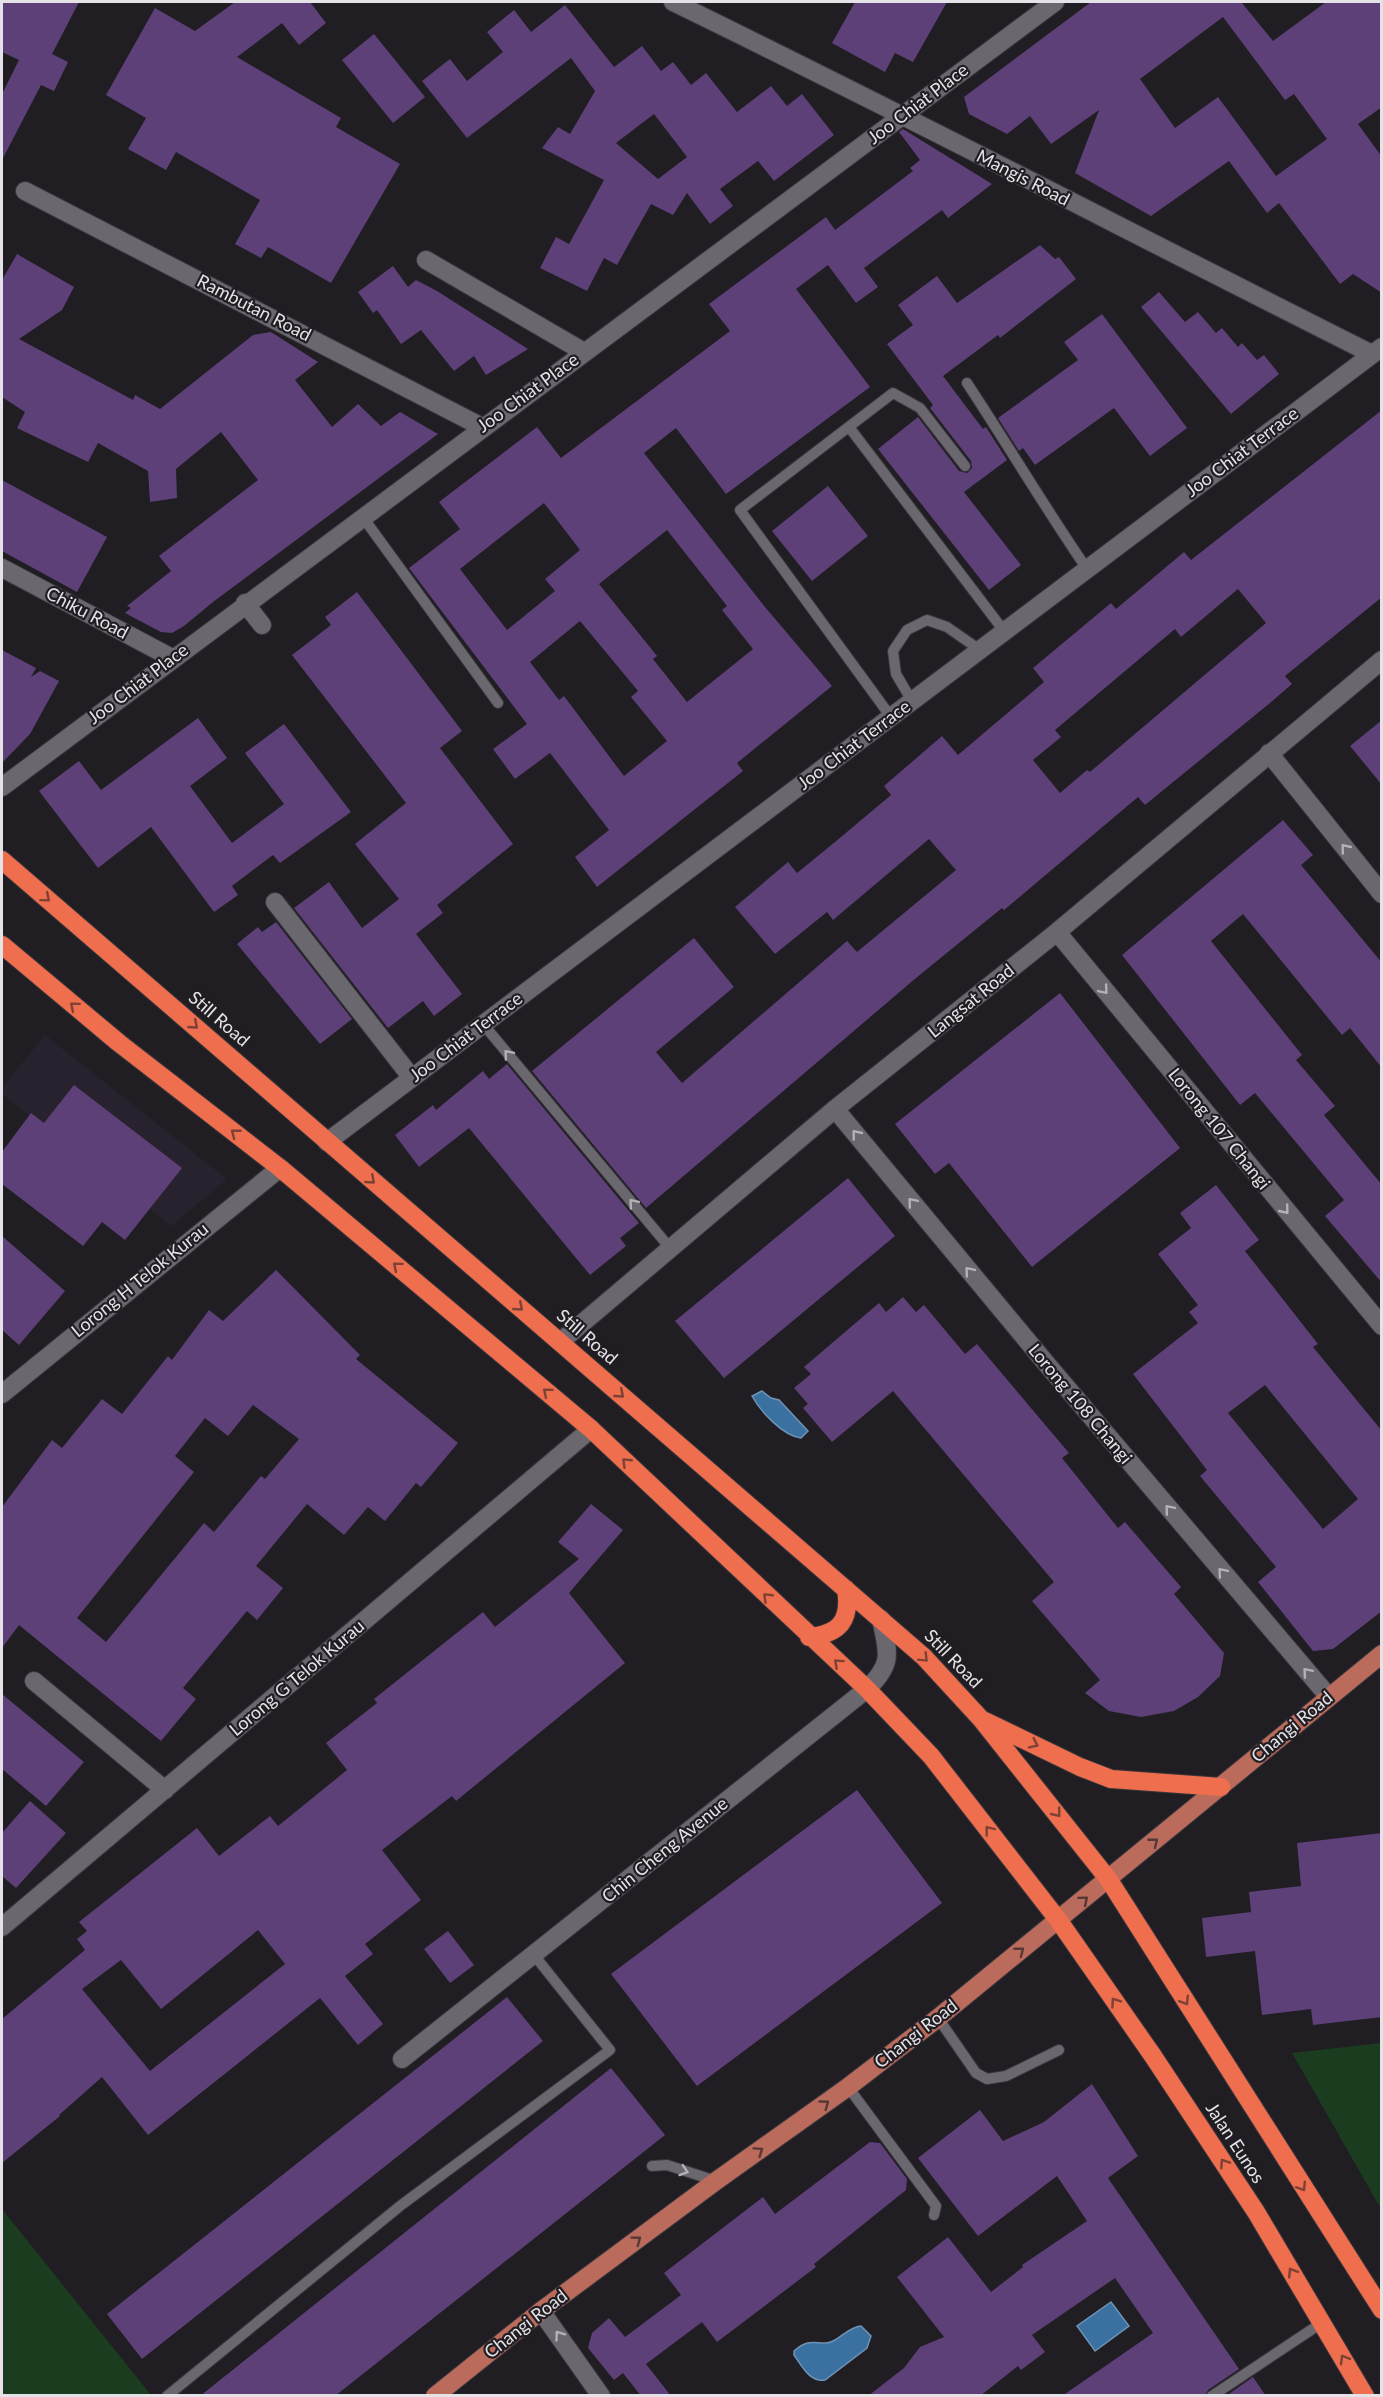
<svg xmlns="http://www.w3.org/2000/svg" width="1383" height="2397" font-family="Lato,sans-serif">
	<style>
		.built { fill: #28222e }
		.green { fill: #1b3c1f }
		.water { fill: #3b71a0; stroke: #6e93b5; stroke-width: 1.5 }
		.building { fill: #5d4077; fill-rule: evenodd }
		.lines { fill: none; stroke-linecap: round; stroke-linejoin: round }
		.lane-casing { stroke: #3a373c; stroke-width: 12 }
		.street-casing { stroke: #3a373c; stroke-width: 20 }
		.primary-casing { stroke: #3a373c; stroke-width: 20 }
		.highway-casing { stroke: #3a373c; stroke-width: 20 }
		.lane { stroke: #6a676e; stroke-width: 10 }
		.street { stroke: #6a676e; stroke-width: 18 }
		.primary { stroke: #ba6b5b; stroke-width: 18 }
		.highway { stroke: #ef6e4e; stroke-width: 18 }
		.oneway { stroke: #b4b1b7 }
		.oneway2 { stroke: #7d4136 }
		.oneway3 { stroke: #563837 }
		.labels { text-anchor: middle; stroke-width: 4.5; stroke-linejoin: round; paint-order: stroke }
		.street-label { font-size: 18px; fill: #e5e3e7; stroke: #201d23 }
	</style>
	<rect width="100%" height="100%" fill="#201d23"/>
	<path class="built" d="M45,1035L227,1179L171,1226L2,1094V1088Z"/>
	<path class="green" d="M1381,2043H1382L1381,2209L1292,2053Z
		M2,2209L151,2395H2Z"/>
	<path class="water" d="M762,1391L771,1398L779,1400L808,1431L801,1438C783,1436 760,1411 752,1396Z
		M1111,2302L1129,2326L1095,2351L1077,2326Z
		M861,2326L871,2336L867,2348L825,2380C810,2383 802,2366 794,2355V2351C813,2334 820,2349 835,2340C844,2335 850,2327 861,2326Z"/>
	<path class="building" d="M2,2H79L52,54L68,62L54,91L41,85L2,160V94L19,60L2,52Z
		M235,2H310L326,23L299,45L282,23L237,57L341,118L336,127L400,164L331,283L268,247L261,258L235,244L260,200L176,152L166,170L128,149L146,118L106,95L155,8L195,31Z
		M855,2H947L913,62L895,53L885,72L832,43Z
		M1091,2H1244L1242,3L1273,41L1326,2H1382V107L1358,124L1382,157V293L1353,274L1340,284L1279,203L1267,213L1229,161L1151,216L1075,173L1099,110L1051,144L1030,116L1007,134L969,114L964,97ZM1223,17L1285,100L1294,94L1327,139L1276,176L1218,97L1175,128L1140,79Z
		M565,5L614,67L642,46L661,71L673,62L691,85L706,73L737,112L771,86L787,106L802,94L834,135L774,181L758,161L720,189L733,206L710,224L687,193L673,215L651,204L617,265L604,258L587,291L540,268L556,237L569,244L604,180L542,148L558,127L570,134L595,91L571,58L467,138L422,81L450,59L467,81L503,52L487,32L514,10L531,32ZM654,114L687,157L658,179L616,143Z
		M374,34L425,97L393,123L342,60Z
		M903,129L992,184L948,218L942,210L864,268L878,287L856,303L828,265L796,289L870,387L726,494L676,428L644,453L765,607L832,686L737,763L743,771L597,887L575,857L609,830L550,753L515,779L493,749L527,724L409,568L460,529L439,502L537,427L561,458L730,331L709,304L826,217L835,230L913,171L910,168L920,160L899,132ZM544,503L580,550L545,579L555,591L507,630L460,569ZM667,530L727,606L722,610L753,649L687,702L653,659L657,656L599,584ZM580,621L638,691L631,697L667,741L624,776L564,696L559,700L530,662Z
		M1040,245L1055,259L1059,257L1076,279L1000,338L998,335L943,376L983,429L986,427L1007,460L964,492L1021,565L989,590L878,449L918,417L959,471L967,473L972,468L971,461L930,408L933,405L887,344L913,325L898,305L937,276L957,303Z
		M17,254L74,287L62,310L19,339L133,400L135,395L160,409L253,335L271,332L318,362L295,380L332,427L358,404L381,426L400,412L438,434L213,602L184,626L172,633L161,632L125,613L131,608L127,606L171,571L159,556L258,480L221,432L176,469L177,498L150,502L148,471L98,443L88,462L17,428L25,412L2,397V280Z
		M393,266L408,287L416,280L437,291L528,349L486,375L474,356L454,371L421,330L401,344L377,310L373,313L358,292Z
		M1159,292L1185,322L1198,312L1216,333L1222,328L1238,347L1242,343L1257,360L1264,355L1279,374L1231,414L1141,307Z
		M1102,314L1187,428L1150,456L1114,408L1035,465L1023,448L1019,451L998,418L1078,360L1064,342Z
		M1382,410V597L1285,676L1292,684L1270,703L1145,805L1138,797L1004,910L1002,908L916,978L646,1208L532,1071L694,938L734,987L656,1052L682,1083L847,941L857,952L956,870L929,839L833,920L827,912L775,954L735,907L788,862L797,873L835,842L891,795L884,786L942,736L958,755L1044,682L1033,668L1111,603L1116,609L1184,552L1191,560ZM1238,589L1266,623L1090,772L1087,770L1060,793L1033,760L1061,737L1055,730L1175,629L1181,637Z
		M2,480L107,537L77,592L2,551Z
		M828,486L868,536L812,581L772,531Z
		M357,592L462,731L440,748L513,844L437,905L443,913L416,934L462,994L434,1016L423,1001L388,1028L294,908L329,882L362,928L399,899L355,844L406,803L292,655L331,625L325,617Z
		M2,650L36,668L31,677L40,671L59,681L30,734L2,763Z
		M198,718L227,758L190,786L232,843L284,804L245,753L284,724L351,812L280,863L273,855L253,870L232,886L238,895L214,912L151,827L98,868L39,791L79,761L101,790Z
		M1382,720V785L1350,746Z
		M1283,820L1313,855L1301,865L1382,963V1068L1350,1028L1342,1035L1243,914L1211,941L1302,1055L1296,1060L1335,1106L1324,1115L1382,1185V1283L1325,1216L1344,1200L1255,1093L1240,1105L1122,955Z
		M276,922L352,1019L320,1044L237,944L258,927L262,932Z
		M1060,993L1180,1148L1032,1267L949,1163L935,1174L895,1124Z
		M507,1064L639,1223L620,1238L626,1246L590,1275L469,1128L419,1167L395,1135L433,1105L436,1110L483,1071L489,1079Z
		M74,1085L182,1168L125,1240L102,1222L83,1246L2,1184V1152L31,1113L44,1123Z
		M848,1178L895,1236L724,1378L675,1321Z
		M1216,1185L1259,1240L1245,1251L1318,1344L1313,1347L1382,1431V1611L1333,1649L1313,1651L1258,1582L1276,1567L1200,1476L1207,1470L1133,1374L1198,1323L1189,1312L1198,1305L1158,1254L1191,1228L1180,1213ZM1265,1385L1358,1499L1323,1529L1228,1413Z
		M2,1236L65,1291L19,1345L2,1330Z
		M276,1270L360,1355L356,1359L458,1443L421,1487L416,1483L385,1521L368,1507L344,1535L307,1504L256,1566L283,1588L257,1620L247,1611L183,1688L196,1699L161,1741L19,1625L2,1648V1507L52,1440L62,1448L102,1399L122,1414L168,1356L172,1360L209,1310L223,1321ZM253,1405L299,1439L265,1479L261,1476L214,1532L204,1523L106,1642L77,1618L194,1472L175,1456L205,1418L228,1436Z
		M903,1297L916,1312L924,1305L965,1354L977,1344L1069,1453L1062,1458L1118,1528L1125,1522L1181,1587L1174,1594L1224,1653L1220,1676L1198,1697L1174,1711L1141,1717L1109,1711L1085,1693L1100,1680L1032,1601L1054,1582L893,1391L832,1442L803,1408L808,1404L794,1388L811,1374L804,1367L879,1303L886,1312Z
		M591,1504L623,1530L569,1593L625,1663L456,1801L452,1796L382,1850L421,1900L365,1944L373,1954L345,1976L383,2024L358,2045L320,1998L148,2135L102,2077L59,2115L60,2116L2,2163V2019L85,1950L77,1939L87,1931L79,1922L197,1828L219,1856L270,1816L278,1826L347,1770L326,1743L377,1703L374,1699L483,1612L495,1627L579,1559L558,1542ZM258,1930L285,1964L150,2071L82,1989L121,1960L161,2009Z
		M2,1694L84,1762L46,1806L2,1769Z
		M857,1790L942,1903L697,2086L611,1974Z
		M30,1801L66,1833L16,1888L2,1876V1833Z
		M1382,1833V2017L1313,2025L1311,2009L1262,2015L1255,1951L1206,1957L1202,1918L1251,1912L1249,1892L1301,1886L1297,1843Z
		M448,1931L474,1965L450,1983L424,1949Z
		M507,1997L543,2041L142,2359L107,2314Z
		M611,2068L665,2135L335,2396H200Z
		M1092,2084L1138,2156L1108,2178L1239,2369L1208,2390L1205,2396H1062L1153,2333L1115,2278L1032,2335L1045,2352L1021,2370L1018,2366L980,2396H868L904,2368L920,2347L944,2337L897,2277L948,2237L991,2292L1023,2267L1022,2265L1087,2221L1057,2176L978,2236L918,2158L980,2110L1003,2141L1044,2122Z
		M870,2142L880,2143L907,2179L906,2190L814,2264L816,2267L717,2342L702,2322L646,2364L671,2396H641L623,2373L614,2380L588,2348L592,2333L609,2318L625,2337L681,2295L664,2273L763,2197L775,2214Z
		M1253,2377L1266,2396H1226Z"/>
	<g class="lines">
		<defs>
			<path id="lane" d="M967,383C1008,445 1045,508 1087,569
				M849,427L1004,631
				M362,516L498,703
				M912,701L896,674L893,651L907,630L927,620L947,627L980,650
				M891,717L740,510L893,393L920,408L965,466
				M483,1024L670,1248
				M938,2018L976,2073L987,2079L1006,2076L1059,2050
				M848,2087L936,2206L934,2215
				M652,2166L667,2165L716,2181
				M167,2396L400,2206L610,2050L534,1955
				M1212,2396L1323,2322"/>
			<path id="street" d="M673,2C908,116 1139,237 1372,354
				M25,191L482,427
				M426,260L584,352
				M2,568L172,658
				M245,603L262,625
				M1269,753L1382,894
				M2,787L1055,2
				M275,902L412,1078
				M1057,932L1382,1326
				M835,1109L1045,1362L1329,1697
				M327,1142L1382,347
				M560,1342L835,1109L1057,932L1382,660
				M2,1394L280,1168
				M34,1681L165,1790
				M2,1927L591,1429
				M402,2059L867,1689C894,1663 888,1653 881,1619
				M541,2311L601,2396"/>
			<path id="primary" d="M435,2396L541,2311L716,2181L848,2087L938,2018L1382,1654"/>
			<path id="highway" d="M2,860L924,1657L981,1719L1109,1880L1382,2310
				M2,945L119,1043L280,1168L591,1429L867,1689L931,1756L1059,1921L1153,2056L1256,2212L1365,2396
				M809,1637C840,1634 851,1620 846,1589
				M985,1721L1080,1767L1111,1779L1221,1787"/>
		</defs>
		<use href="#lane" class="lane-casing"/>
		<use href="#street" class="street-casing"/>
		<use href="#primary" class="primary-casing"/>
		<use href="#highway" class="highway-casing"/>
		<use href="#lane" class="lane"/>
		<use href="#street" class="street"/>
		<use href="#primary" class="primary"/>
		<use href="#highway" class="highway"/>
	</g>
	<defs><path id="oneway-chevron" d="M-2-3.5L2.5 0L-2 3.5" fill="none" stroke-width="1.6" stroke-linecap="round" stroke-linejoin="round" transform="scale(1.5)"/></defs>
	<g class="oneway">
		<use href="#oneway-chevron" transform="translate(1345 848) rotate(-129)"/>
		<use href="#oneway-chevron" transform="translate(1104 990) rotate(50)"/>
		<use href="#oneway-chevron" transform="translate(508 1054) rotate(-130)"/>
		<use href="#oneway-chevron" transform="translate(856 1134) rotate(-129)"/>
		<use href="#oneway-chevron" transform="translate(912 1202) rotate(-130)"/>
		<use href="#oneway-chevron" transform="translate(633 1203) rotate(-130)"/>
		<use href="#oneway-chevron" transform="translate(1285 1210) rotate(51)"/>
		<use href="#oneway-chevron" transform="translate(969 1271) rotate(-130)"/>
		<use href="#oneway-chevron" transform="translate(1169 1509) rotate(-130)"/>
		<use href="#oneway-chevron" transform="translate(1222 1572) rotate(-130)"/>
		<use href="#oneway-chevron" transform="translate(1307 1672) rotate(-131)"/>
		<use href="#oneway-chevron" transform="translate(684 2171) rotate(18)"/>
		<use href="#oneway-chevron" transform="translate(559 2335) rotate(-126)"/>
	</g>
	<g class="oneway2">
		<use href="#oneway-chevron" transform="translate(46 898) rotate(40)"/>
		<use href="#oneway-chevron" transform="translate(74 1006) rotate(-140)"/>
		<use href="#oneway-chevron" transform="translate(194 1025) rotate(41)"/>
		<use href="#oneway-chevron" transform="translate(235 1133) rotate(-142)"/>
		<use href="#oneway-chevron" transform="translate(371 1180) rotate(41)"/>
		<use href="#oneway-chevron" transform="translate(397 1266) rotate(-140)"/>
		<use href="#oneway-chevron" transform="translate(519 1307) rotate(41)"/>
		<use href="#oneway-chevron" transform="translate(547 1392) rotate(-140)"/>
		<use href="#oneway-chevron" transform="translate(620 1394) rotate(41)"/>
		<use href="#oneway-chevron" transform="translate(626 1462) rotate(-136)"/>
		<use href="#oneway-chevron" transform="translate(767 1597) rotate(-136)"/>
		<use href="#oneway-chevron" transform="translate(924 1658) rotate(45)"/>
		<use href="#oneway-chevron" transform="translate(838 1663) rotate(-138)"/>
		<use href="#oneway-chevron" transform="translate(1034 1744) rotate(26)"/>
		<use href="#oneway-chevron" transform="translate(1057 1813) rotate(51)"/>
		<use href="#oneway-chevron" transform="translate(989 1830) rotate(-128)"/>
		<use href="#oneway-chevron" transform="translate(1185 2001) rotate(58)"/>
		<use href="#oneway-chevron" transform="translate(1115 2002) rotate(-125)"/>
		<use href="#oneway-chevron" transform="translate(1224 2163) rotate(-123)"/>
		<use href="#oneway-chevron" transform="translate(1302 2187) rotate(58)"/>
		<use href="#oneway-chevron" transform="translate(1292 2272) rotate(-122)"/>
		<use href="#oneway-chevron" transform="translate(1344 2359) rotate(-120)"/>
	</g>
	<g class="oneway3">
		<use href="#oneway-chevron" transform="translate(1154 1842) rotate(-39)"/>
		<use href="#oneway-chevron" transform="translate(1084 1900) rotate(-40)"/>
		<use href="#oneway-chevron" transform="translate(1020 1951) rotate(-38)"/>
		<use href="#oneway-chevron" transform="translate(825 2104) rotate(-36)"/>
		<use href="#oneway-chevron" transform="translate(759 2151) rotate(-35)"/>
		<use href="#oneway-chevron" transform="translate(637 2240) rotate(-37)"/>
	</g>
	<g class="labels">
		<g class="street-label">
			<text transform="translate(918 104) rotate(-37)" y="6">Joo Chiat Place</text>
			<text transform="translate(1023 178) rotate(27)" y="6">Mangis Road</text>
			<text transform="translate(254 308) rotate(27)" y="6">Rambutan Road</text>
			<text transform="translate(528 393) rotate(-36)" y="6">Joo Chiat Place</text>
			<text transform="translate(1242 452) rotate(-37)" y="6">Joo Chiat Terrace</text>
			<text transform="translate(87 613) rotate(28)" y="6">Chiku Road</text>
			<text transform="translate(138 684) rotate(-37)" y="6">Joo Chiat Place</text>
			<text transform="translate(854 745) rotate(-37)" y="6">Joo Chiat Terrace</text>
			<text transform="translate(971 1001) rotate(-39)" y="6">Langsat Road</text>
			<text transform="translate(219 1019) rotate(41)" y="6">Still Road</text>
			<text transform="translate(466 1037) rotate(-37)" y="6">Joo Chiat Terrace</text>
			<text transform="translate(1219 1129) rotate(51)" y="6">Lorong 107 Changi</text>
			<text transform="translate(140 1280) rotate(-39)" y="6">Lorong H Telok Kurau</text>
			<text transform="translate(587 1337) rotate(41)" y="6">Still Road</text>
			<text transform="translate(1080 1404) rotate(50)" y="6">Lorong 108 Changi</text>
			<text transform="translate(953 1659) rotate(46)" y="6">Still Road</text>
			<text transform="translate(297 1678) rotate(-40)" y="6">Lorong G Telok Kurau</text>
			<text transform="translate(1292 1727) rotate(-40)" y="6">Changi Road</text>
			<text transform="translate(665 1850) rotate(-39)" y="6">Chin Cheng Avenue</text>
			<text transform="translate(916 2034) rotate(-38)" y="6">Changi Road</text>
			<text transform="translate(1235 2143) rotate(57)" y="6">Jalan Eunos</text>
			<text transform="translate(526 2324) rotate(-38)" y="6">Changi Road</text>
		</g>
	</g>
	<rect width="1383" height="2397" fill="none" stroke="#e5e3e7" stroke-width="6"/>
</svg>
